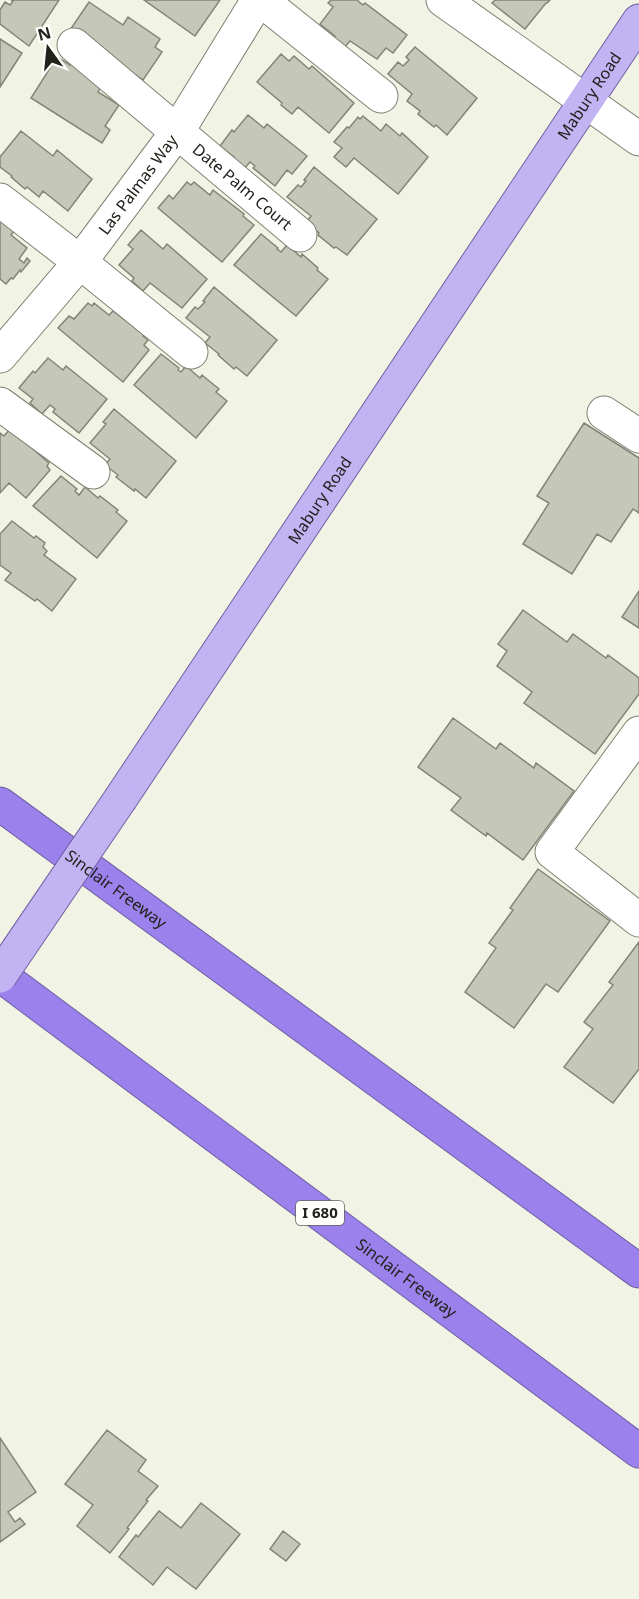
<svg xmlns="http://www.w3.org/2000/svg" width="639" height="1599" font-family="'Noto Sans',sans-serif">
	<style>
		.building { fill: #c5c7b8; stroke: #838577; stroke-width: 1.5 }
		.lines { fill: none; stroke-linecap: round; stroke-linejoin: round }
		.minor-casing { stroke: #7f8173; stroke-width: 35 }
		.major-casing { stroke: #7060a3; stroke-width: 35 }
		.highway-casing { stroke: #7060a3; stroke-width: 35 }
		.minor { stroke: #fff; stroke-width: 33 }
		.major { stroke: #c2b3f3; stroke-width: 33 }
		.highway { stroke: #9a81eb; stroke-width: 33 }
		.major-bridge-casing { stroke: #7060a3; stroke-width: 35; stroke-linecap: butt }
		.major-bridge { stroke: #c2b3f3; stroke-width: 33 }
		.labels { text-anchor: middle; stroke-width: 4.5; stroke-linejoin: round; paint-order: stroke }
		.shield { fill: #fffffc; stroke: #64645f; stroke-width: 1.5 }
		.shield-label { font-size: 15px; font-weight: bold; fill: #21221c }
		.street-label { font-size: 16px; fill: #21221c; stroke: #fffffc }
	</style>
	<rect width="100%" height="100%" fill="#f1f3e4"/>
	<path class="building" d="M11,0H59L29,46L0,24V10L5,2L10,5L13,1Z
		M144,0H220L195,36Z
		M331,0H357L363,5L365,3L407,35L393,53L386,48L377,59L350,41L344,48L332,39L335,36L320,24L333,7L328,3Z
		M495,0H550L547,3H546L525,29L492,3Z
		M89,2L123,25L128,17L160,39L155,47L162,52L143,80L117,62L66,36Z
		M0,39L22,53L0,87Z
		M415,47L477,98L447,135L436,125L434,127L418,114L420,111L407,101L412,94L388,74L398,62L403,66L409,60L406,57Z
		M281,54L289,61L294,56L309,69L312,66L354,103L329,133L298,107L292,114L281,105L282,103L257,82Z
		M57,57L70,65L72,63L102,85L98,92L119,105L105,126L110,130L102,143L31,98Z
		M248,115L264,128L267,124L307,156L292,174L287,170L275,186L253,168L255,166L250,162L243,170L231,160L234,157L220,146L232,130L234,132Z
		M363,116L381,131L386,124L400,136L402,133L428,157L398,194L354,158L346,167L334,157L342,148L334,142L347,127L349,128L358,117L360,119Z
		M21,131L53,156L57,150L92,179L68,211L43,191L39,197L27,187L25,189L11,177L12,176L0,167V157Z
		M314,167L377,219L347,255L336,247L334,248L318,235L319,233L306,222L311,216L287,197L298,185L301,187L306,181L304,180Z
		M187,182L191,185L194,182L210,195L213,190L244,214L243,216L254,225L222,262L158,208L169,195L173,199Z
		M0,216L15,230L11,235L27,248L19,259L24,263L27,258L30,261L21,272L20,270L13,279L11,278L6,284L0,279Z
		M141,230L163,249L167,244L207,279L182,308L150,283L143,291L132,281L134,278L119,265L133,249L128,245Z
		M261,234L278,248L277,249L281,252L287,245L301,257L302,254L318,268L317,270L328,279L296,316L234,265Z
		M214,287L277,340L247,376L236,367L234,369L218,355L219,354L205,343L210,337L186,318L195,307L198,309L205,302L203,301Z
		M88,303L92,306L94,303L109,315L113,311L145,335L143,336L148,340L144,345L149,350L123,382L58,328L69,316L74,319Z
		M161,354L179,368L178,370L181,372L186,366L200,378L202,375L219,389L216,392L227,401L196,438L134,385Z
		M48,358L63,370L66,366L107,399L79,433L53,412L55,409L50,405L42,414L30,403L33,399L19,388L33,371L35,373Z
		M114,409L176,461L146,498L135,489L134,491L116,477L118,475L105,465L110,459L90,443L106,424L103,422Z
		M584,423L639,458V513L633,509L611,542L597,534L572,574L523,544L549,503L537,496Z
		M10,429L49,463L47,466L50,470L26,498L9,483L0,493V433L4,436Z
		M61,476L77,489L75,491L79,495L85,487L98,498L100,496L118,510L116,512L127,521L97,558L33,506Z
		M12,521L34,538L36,536L45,543L43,547L47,551L44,555L76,579L52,611L37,599L35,601L5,580L11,573L0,565V534Z
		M639,591V628L622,617Z
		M523,610L567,642L573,634L606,658L608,655L639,678V694L595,754L524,703L532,692L497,666L507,651L498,644Z
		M453,718L496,749L500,743L534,768L536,763L574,791L523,860L487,833L486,836L451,810L461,798L418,767Z
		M538,869L610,921L558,992L546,984L514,1028L465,992L496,948L489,943L513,910L510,908Z
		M639,942V1069L613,1103L564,1067L593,1029L584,1022L613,985L609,982Z
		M107,1430L146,1460L138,1471L158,1486L146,1500L148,1501L127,1528L129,1529L110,1553L77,1526L93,1505L65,1484Z
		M0,1438L36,1492L8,1512L15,1522L20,1518L25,1524L0,1542Z
		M201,1503L240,1534L196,1589L167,1567L153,1585L119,1557L136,1535L138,1537L159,1511L181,1528Z
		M283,1531L300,1544L286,1561L270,1549Z"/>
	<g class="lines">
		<defs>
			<g id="minor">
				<path d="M261,0L381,96"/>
				<path d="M443,0L639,139"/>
				<path id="s1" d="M74,45L300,235"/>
				<path d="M0,200L80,262L191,352"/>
				<path id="s2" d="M0,356L80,262L177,132L258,0"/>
				<path d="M0,404L93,472"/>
				<path d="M604,413L639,436"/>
				<path d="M639,733L552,852L639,920"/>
			</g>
			<g id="major">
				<path id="s3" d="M121,798L639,21"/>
			</g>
			<g id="highway">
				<path id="s4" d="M0,804L639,1271"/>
				<path id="s5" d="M0,975L639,1451"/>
			</g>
		</defs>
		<use href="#minor" class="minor-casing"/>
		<use href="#major" class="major-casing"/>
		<use href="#highway" class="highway-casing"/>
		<use href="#minor" class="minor"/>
		<use href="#major" class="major"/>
		<use href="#highway" class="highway"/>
		<defs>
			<path id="major-bridge" d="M0,976L121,798"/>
		</defs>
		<use href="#major-bridge" class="major-bridge-casing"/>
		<use href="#major-bridge" class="major-bridge"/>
	</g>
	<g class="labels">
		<rect class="shield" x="296" y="1201" width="48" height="24" rx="4.5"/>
		<g class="shield-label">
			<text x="320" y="1218">I 680</text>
		</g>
		<g class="street-label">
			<text dy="6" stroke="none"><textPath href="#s3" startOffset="844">Mabury Road</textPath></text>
			<text dy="6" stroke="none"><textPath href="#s2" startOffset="220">Las Palmas Way</textPath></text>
			<text dy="6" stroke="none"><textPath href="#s1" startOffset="220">Date Palm Court</textPath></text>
			<text dy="6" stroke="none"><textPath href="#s3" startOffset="358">Mabury Road</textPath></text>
			<text dy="6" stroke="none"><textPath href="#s4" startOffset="144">Sinclair Freeway</textPath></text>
			<text dy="6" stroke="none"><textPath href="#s5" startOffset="507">Sinclair Freeway</textPath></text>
		</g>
	</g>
	<g transform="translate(48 48) rotate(345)" stroke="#fffffc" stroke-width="4.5" paint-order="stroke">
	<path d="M0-4.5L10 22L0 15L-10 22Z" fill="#21221c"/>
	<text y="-9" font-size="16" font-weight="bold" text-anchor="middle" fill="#21221c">N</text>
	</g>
</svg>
